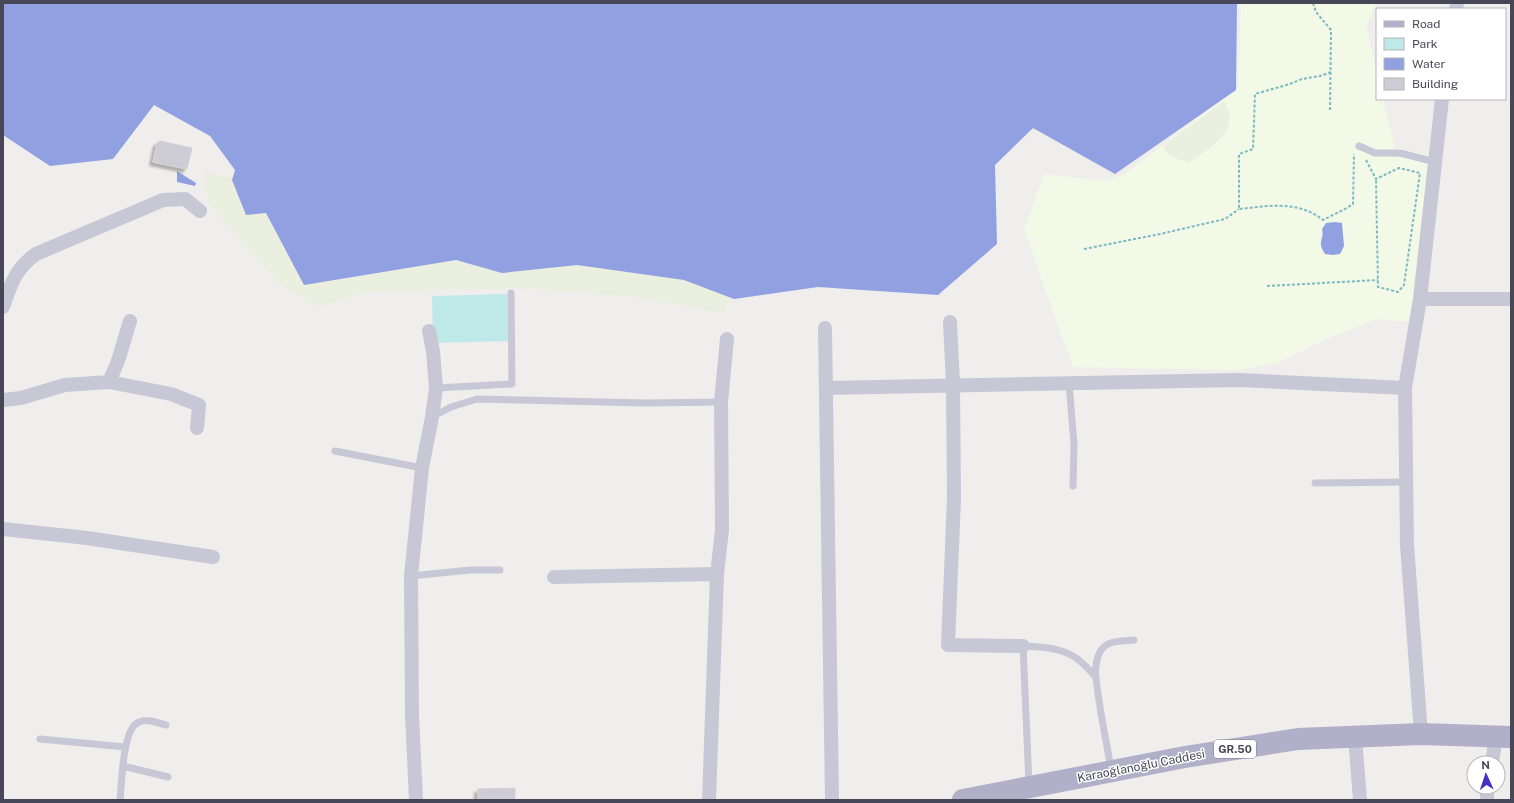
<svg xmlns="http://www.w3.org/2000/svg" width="1514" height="803" font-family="'Public Sans',sans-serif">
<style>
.commercial{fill:#f3f9e7}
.green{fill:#bfe8e8}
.sand{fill:#eaefdf}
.water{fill:#91a0e0}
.building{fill:#ceccd4;stroke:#d3d1d7;filter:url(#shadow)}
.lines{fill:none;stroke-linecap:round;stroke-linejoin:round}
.path{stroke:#7cbac2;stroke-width:2;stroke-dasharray:3 2;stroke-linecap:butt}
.lane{stroke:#c8c7d5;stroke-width:7}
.street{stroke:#c8c7d5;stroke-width:14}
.primary{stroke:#b2afc8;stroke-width:22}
.labels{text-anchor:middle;stroke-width:3;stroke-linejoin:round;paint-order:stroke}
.shield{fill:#fff;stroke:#7f7e89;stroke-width:1}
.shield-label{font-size:11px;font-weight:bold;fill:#484757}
.street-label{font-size:12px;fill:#484757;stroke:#fff}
</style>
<defs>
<filter id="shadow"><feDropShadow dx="-3.5" dy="3.5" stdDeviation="1" flood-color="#0004"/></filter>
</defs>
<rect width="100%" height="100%" fill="#efeeed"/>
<path class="commercial" d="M1241,3H1377L1366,26L1377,73V99H1383L1395,148L1430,156L1412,322L1376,319L1322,341L1277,363L1239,370L1073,367L1024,230L1044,174L1103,181L1125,174L1238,88Z"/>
<path class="green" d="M507,294L508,341L433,343L432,296Z"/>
<path class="sand" d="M1224,101C1243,130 1209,149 1188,163L1168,155L1163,146Z
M205,171L235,179L268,208L456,256L599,262L684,273L731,294L724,313L628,296L515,288L366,292L317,307L278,283L208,203Z"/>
<path class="water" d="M3,3H1237L1236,90L1115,174L1033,128L995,165L997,244L938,295L818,287L734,299L684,280L577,265L502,273L456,260L304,285L266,213L246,215L232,180L235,170L210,136L154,105L113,159L50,166L3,135Z
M177,171L196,183L195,186L177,182Z
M1335,222L1342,223L1344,246L1340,254L1333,255L1325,254C1316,241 1325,239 1322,229L1326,223Z"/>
<path class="building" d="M160,141L192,148L187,169L153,162L157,143Z
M515,788V800H478V789Z"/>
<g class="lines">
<path class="path" d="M1313,3L1316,12L1331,30L1330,112
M1331,72L1320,76L1302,79L1290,84L1255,94L1253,149L1239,154V209C1268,206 1298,200 1323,220L1345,209L1353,204L1354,154
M1366,160L1376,179L1399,168L1420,173L1404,285L1398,292L1378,287L1376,179
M1084,249L1160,234L1225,219L1239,209
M1267,286L1378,280"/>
<path class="lane" d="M1359,146L1375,153H1400L1435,162
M1069,382L1074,445L1073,486
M436,388L512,384L511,293
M432,417L451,407L477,399L646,403L721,402
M335,451L422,468
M1315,483L1405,482
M411,576L470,570H500
M40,739L125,747
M123,766L168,777
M1111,769C1106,740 1099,707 1096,678C1095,670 1096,656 1102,649C1109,640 1123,641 1134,640
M1029,784L1023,646C1039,647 1058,647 1073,656C1082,661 1089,670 1096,677
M120,800C122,784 122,728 139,722C148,718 157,723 166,725"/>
<path class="street" d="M1456,9L1457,3
M1420,299H1511
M3,307C11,284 15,269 36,254L163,200L185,199L200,211
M950,322L953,384L954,498L948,645L1023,646
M825,328L832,800
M109,382L118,361L130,321
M826,388L1239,380L1405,388
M3,400L21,398L65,385L109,382L171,394L199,405L197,428
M3,529L87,538L213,557
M554,577L717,574
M1421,734L1407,545L1405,388L1420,299L1442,99
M1355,736L1360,800
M1492,763L1496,736
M416,800L412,715L411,576L422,468L432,417L436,388L433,351L429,331
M709,800L717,574L722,530L721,402L727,339
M1487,800V787"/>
<path class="primary" d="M963,800L1185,757L1298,739L1421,734L1511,737"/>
</g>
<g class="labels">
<rect class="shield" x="1214" y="740" width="42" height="18" rx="3"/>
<g class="shield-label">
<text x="1235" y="753">GR.50</text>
</g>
<g class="street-label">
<text transform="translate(1141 766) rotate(-11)" y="4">Karaoğlanoğlu Caddesi</text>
</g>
</g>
<rect width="1514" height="803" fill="none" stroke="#484757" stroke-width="8"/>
<rect x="1376" y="8" width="130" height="92" fill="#ffffff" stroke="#b6b5bc"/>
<rect x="1384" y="21" width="20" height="6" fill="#b2afc8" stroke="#b6b5bc"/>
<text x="1412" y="28" font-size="12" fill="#484757">Road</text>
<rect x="1384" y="38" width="20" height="12" fill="#bfe8e8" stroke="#b6b5bc"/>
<text x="1412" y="48" font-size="12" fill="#484757">Park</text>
<rect x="1384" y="58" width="20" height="12" fill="#91a0e0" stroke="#b6b5bc"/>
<text x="1412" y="68" font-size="12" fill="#484757">Water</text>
<rect x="1384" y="78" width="20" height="12" fill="#ceccd4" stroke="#b6b5bc"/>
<text x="1412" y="88" font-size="12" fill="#484757">Building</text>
<g transform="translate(1486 775) rotate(357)"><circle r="19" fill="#ffffff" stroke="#b6b5bc"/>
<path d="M0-3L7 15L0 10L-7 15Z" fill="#472ec7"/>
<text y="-6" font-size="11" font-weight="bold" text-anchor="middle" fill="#484757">N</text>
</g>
</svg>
